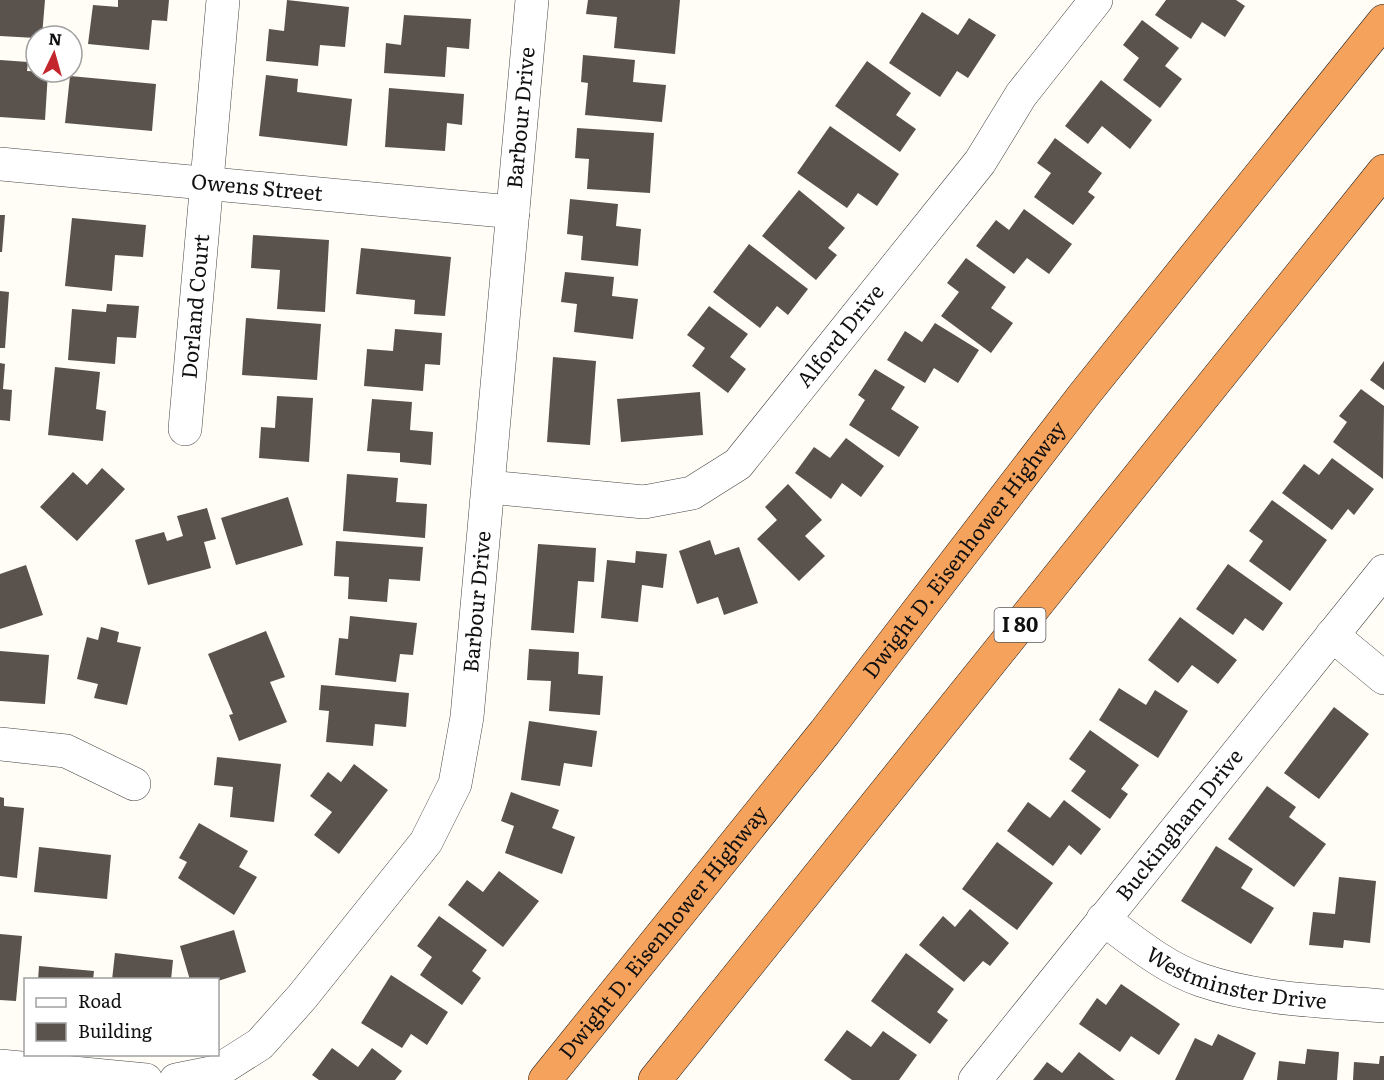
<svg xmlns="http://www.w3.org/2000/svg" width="1384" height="1080" font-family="Literata,serif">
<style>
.building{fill:#5a524d}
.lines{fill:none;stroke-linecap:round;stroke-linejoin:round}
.minor-casing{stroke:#444;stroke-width:34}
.highway-casing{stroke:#222;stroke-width:34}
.minor{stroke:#fff;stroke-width:33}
.highway{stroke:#f5a25d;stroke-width:33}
.labels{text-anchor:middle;stroke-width:6;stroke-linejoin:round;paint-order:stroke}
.shield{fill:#fff;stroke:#585858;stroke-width:1.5}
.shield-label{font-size:20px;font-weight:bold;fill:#111}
.street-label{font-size:21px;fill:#111;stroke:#fff}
</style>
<rect width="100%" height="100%" fill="#fffdf5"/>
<path class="building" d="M0,0H45L42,36H36V38L0,36Z
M118,0H169L167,21L152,20L149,50L88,44L93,5L118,7Z
M287,0L349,7L345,47L320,45L318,66L266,61L269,29L284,31Z
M588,0H680L675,54L614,48L617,17L586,14Z
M1166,0H1236L1245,6L1225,37L1202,22L1191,39L1155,15Z
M922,12L958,35L969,18L996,35L968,78L957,71L940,97L889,63Z
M404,15L471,19L469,49L447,47L445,77L384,73L386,43L401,45Z
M1142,20L1179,48L1165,66L1182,79L1160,108L1123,80L1139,58L1123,45Z
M583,55L635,60L633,82L666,85L662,122L585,115L588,83L581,82Z
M0,60L28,62L27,71L48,72L45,120L0,117Z
M867,61L911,93L896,115L916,129L900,152L835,106Z
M266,75L298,79L297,92L352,99L347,146L259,136Z
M70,76L156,84L152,131L65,123Z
M1101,80L1152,120L1130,149L1102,126L1088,144L1065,126Z
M389,88L464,94L462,125L447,123L445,151L385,147Z
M830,126L899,174L877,206L858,193L847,208L797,173Z
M577,128L654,133L650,193L587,189L589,159L575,158Z
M1055,138L1102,173L1088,192L1095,197L1073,225L1034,197L1051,173L1037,163Z
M799,190L845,228L828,248L837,255L816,280L762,236Z
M570,199L618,204L616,226L641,229L638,266L581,260L583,236L567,234Z
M1024,209L1072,244L1049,274L1027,258L1014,274L976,246L996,220L1009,230Z
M0,215H5L2,252H0Z
M72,218L146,225L143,257L115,255L112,291L65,286Z
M253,235L329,240L325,312L277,309L280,270L251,268Z
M749,244L808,289L788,315L777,306L760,328L713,292Z
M361,248L451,257L445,316L414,314L415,300L356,294Z
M966,258L1006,287L991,308L1013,323L991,353L941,316L959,292L947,283Z
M565,272L614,277L612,296L638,299L633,339L574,332L577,304L561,302Z
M0,291L9,292L5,348H0Z
M107,304L139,306L136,338L117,337L115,364L68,360L72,309L106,312Z
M709,306L748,334L730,357L746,369L728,393L692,366L705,348L687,335Z
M246,318L321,324L317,380L242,375Z
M935,323L979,350L958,383L934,368L925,383L887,360L905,331L922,342Z
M395,329L442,333L440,365L425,364L423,391L364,386L367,349L393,351Z
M553,357L596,361L590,445L547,442Z
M1384,361V390L1370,380Z
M0,363L5,364L3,389L12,390L10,421L0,420Z
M55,367L100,372L96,409L106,411L103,441L48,435Z
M875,369L905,387L891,409L919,427L899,457L849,425L865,400L858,395Z
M1361,389L1384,406L1383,479L1333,442L1347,422L1339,416Z
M700,392L703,435L621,442L617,399Z
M277,396L313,398L309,462L259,458L261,427L275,428Z
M372,399L412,402L410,430L433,432L431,465L400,462V453L367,451Z
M846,438L884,466L861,497L842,483L831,499L795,473L814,447L830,458Z
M1332,458L1374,489L1354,515L1348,509L1332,530L1282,493L1304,464L1319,475Z
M102,468L125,489L77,541L40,507L73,472L87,485Z
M347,474L398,478L396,502L427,504L425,538L343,531Z
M788,484L822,520L805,536L825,556L799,581L757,539L777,520L765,507Z
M288,497L303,545L236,565L221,518Z
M1272,500L1327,540L1290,591L1249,561L1263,541L1249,531Z
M207,508L216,539L204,542L211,568L148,585L135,540L164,532L167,541L183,536L177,516Z
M710,540L715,555L739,547L758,603L724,615L718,597L697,604L679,551Z
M336,541L423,547L420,581L389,579L387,602L348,599L349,577L334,576Z
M538,544L596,548L594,582L578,581L574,633L531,630Z
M636,551L667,554L663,588L642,585L638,622L601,618L607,560L635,563Z
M1228,564L1283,603L1263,631L1245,618L1233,635L1196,609Z
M26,565L43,615L0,629V574Z
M350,616L417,623L413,655L400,654L396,682L335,675L339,638L348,639Z
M1180,617L1237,660L1218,684L1192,665L1178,683L1148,660Z
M101,627L119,632L117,642L141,647L127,705L94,698L98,684L77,679L87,637L98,640Z
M266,631L285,677L270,682L287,722L239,741L229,715L233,714L208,654Z
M529,649L579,652L578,674L603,676L600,715L549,711L551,681L527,680Z
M0,651L49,655L45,704L0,701Z
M321,685L409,693L406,727L375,724L373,746L326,742L329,711L319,710Z
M1119,688L1146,705L1155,690L1188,711L1158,758L1099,720Z
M1334,707L1369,734L1319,799L1284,773Z
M529,721L597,731L592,767L564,763L560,786L521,780Z
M1090,730L1139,765L1121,789L1128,794L1110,819L1071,791L1086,771L1069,759Z
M217,757L281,764L274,822L230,817L233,787L214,785Z
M354,764L388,790L339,854L314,835L332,812L310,796L328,772L341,782Z
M1267,786L1296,807L1289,817L1326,844L1294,887L1228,839Z
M511,792L559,810L552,828L575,837L562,874L505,853L514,826L501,821Z
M0,797L4,798V806L24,808L17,878L0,876Z
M1064,800L1101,829L1081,855L1069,845L1053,866L1007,831L1028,802L1050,818Z
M199,823L248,851L239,867L257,877L234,915L178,878L187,862L179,858Z
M997,842L1053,883L1017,930L962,889Z
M1216,846L1253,869L1241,888L1274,908L1251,944L1181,901Z
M39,847L111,855L107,899L34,892Z
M499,871L539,901L503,947L448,905L467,880L483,892Z
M1339,877L1376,881L1370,943L1344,940L1343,948L1309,945L1313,912L1335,914Z
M970,909L1009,943L990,966L983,961L964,982L919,945L943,916L955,927Z
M439,916L487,950L472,971L481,978L462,1005L420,975L432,957L417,946Z
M234,930L246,972L218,981L190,980L180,946Z
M0,934L22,936L16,1001L0,1000Z
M115,953L173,960L171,980H112Z
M906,953L954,989L937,1012L948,1020L930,1044L871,1001Z
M39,966L94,971L93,980H38Z
M391,975L448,1012L427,1045L411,1034L402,1048L361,1023Z
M1121,984L1180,1024L1159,1055L1131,1036L1120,1052L1079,1024L1097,998L1106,1005Z
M847,1030L871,1047L883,1031L917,1055L899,1080H852L824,1060Z
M1218,1034L1256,1053L1243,1080H1175L1195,1038L1212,1046Z
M332,1048L358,1067L372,1048L402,1071L395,1080H319L312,1075Z
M1307,1049L1339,1052L1337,1080H1277L1279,1061L1305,1064Z
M1079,1052L1115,1080H1033L1047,1062L1062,1073Z
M1380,1056H1384V1080H1353L1354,1062L1379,1064Z"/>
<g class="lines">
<g class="minor-casing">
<g id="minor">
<path id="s1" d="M0,164L513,212"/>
<path id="s2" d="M185,429L223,0"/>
<path id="s3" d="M489,487L644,502L692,493L738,464L980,162L1021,95L1096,0"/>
<path d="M1332,635L1384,678"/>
<path d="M0,744L66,751L134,784"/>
<path id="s4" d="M1103,919C1133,941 1165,968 1201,980C1259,1000 1324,1001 1384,1006"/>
<path d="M0,1066L146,1080"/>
<path id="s5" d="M176,1080L216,1072L260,1044L302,997L426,842L455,784L467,717L532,0"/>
<path id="s6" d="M975,1080L1384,571"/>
</g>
</g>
<g class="highway-casing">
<g id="highway">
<path id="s7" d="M545,1080L825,732L1083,396L1384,21"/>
<path d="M655,1080L1384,171"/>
</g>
</g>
<use href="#minor" class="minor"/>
<use href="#highway" class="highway"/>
</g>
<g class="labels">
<rect class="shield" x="994.5" y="608" width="51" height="34" rx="4.5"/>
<g class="shield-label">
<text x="1020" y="632">I 80</text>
</g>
<g class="street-label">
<text dy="7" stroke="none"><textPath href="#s5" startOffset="1089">Barbour Drive</textPath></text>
<text dy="7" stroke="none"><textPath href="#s1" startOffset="258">Owens Street</textPath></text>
<text dy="7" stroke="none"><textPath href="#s2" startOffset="123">Dorland Court</textPath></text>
<text dy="7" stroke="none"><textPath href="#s3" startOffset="423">Alford Drive</textPath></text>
<text dy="7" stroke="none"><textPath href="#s7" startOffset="676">Dwight D. Eisenhower Highway</textPath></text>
<text dy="7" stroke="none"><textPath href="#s5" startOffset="603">Barbour Drive</textPath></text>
<text dy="7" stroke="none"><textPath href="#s6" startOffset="327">Buckingham Drive</textPath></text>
<text dy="7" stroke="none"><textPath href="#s7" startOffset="189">Dwight D. Eisenhower Highway</textPath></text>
<text dy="7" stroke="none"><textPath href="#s4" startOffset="150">Westminster Drive</textPath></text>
</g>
</g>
<rect x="24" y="978" width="195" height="78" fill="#ffffff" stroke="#a0a0a0" stroke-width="1.5"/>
<rect x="36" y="998" width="30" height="9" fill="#ffffff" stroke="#a0a0a0" stroke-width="1.5"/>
<text x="78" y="1008" font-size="18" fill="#111111">Road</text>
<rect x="36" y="1023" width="30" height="18" fill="#5a524d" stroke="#a0a0a0" stroke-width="1.5"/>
<text x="78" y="1038" font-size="18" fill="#111111">Building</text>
<g transform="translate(54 54) rotate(5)"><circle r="28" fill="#ffffff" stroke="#a0a0a0" stroke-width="1.5"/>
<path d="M0-4.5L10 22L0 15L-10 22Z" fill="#c4262e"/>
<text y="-9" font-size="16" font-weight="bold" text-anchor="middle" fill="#111111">N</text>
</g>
</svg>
